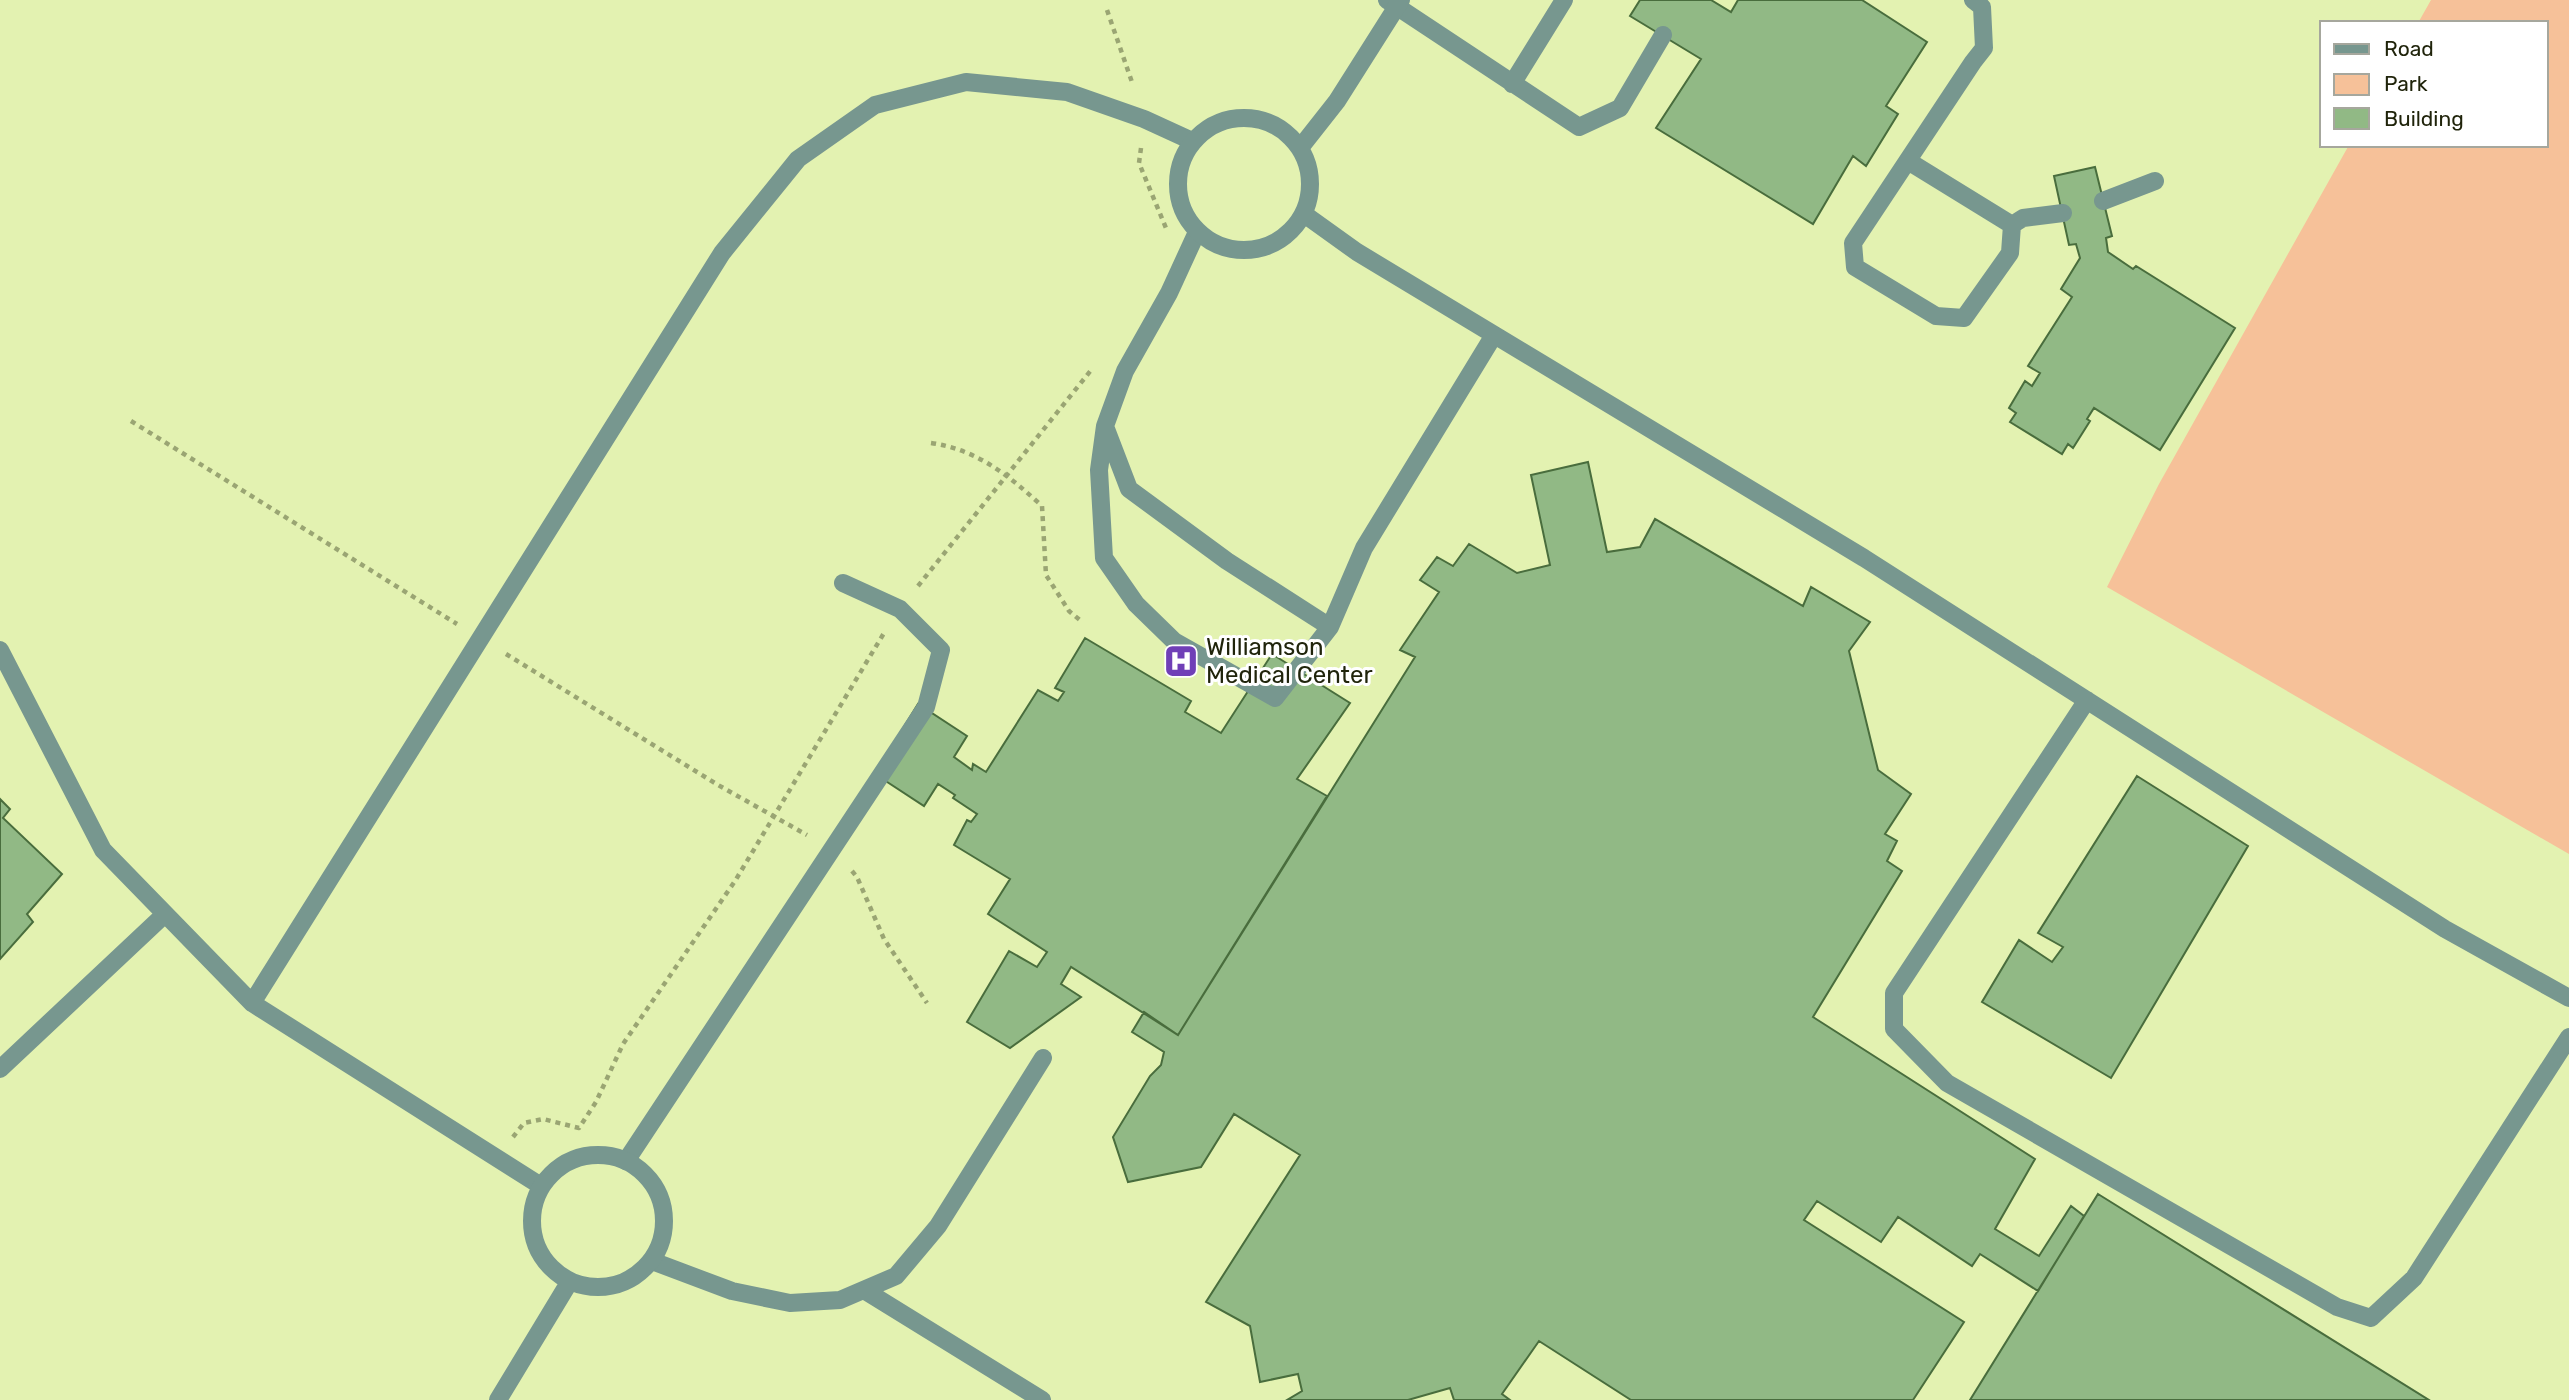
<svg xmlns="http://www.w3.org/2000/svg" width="2569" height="1400" font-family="Rubik,sans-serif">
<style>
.green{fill:#f6c199}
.building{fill:#91b985;stroke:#496d3d;stroke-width:2}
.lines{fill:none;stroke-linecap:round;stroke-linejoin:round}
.path{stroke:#9aa573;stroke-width:4.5;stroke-dasharray:5 5;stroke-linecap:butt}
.service{stroke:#77978f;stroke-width:18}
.minor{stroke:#77978f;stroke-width:18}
.labels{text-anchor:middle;stroke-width:6;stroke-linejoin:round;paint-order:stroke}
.poi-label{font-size:24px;fill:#20240b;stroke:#fff;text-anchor:start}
</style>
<rect width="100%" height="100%" fill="#e3f2b1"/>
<path class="green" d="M2431,0H2569V854L2107,587L2159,484L2349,145H2546V23H2418Z"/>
<path class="building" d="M1640,0H1711L1731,12L1738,0H1862L1927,42L1886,106L1898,114L1866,166L1853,156L1813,224L1656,128L1701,59L1630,16Z
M2095,167L2112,236L2106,238L2108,252L2133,269L2136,266L2235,328L2160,450L2094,408L2087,419L2090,421L2073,448L2068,444L2062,454L2010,422L2016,413L2009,408L2025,381L2032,386L2040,373L2028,366L2072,297L2061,289L2080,258L2076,244L2069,245L2054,176Z
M1588,462L1607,552L1640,547L1655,519L1803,606L1811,587L1870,622L1849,651L1878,770L1911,794L1885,834L1897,841L1887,861L1902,871L1813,1017L2035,1159L1995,1229L2039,1256L2071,1206L2084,1216L2038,1291L1980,1254L1972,1266L1898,1217L1881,1242L1817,1201L1804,1220L1964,1322L1913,1400H1631L1539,1341L1502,1394L1510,1400H1454L1450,1388L1408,1400H1287L1302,1391L1298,1374L1260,1382L1250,1326L1206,1302L1300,1155L1234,1114L1201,1167L1128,1182L1113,1137L1150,1076L1161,1065L1164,1052L1132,1032L1144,1012L1178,1035L1415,657L1400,650L1439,592L1420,580L1437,557L1453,566L1469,544L1517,573L1550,565L1531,475Z
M1085,638L1191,701L1185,712L1221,733L1272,654L1350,703L1297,779L1327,796L1178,1035L1071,967L1061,984L1081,997L1010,1048L967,1022L1009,951L1037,967L1047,952L988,914L1010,879L954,845L967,820L971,822L977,814L953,798L955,795L938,784L924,806L875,774L918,704L967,736L954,757L972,770L973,764L986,772L1038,690L1058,701L1064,692L1055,688Z
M2137,776L2248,846L2111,1078L1982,1002L2019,940L2052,962L2063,947L2038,933Z
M0,799L10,809L3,818L62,874L27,914L33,922L0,959Z
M2098,1194L2429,1400H1970Z"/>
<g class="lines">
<path class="path" d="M1107,10L1133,85
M1141,148L1139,163L1166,228
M131,421L457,624
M931,443C978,450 1008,475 1042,506L1046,575L1069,611L1081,621
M918,586L1092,369
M506,654L718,785L807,835
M852,871L857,877L884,939L927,1003
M513,1137L524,1123L543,1119L579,1128L596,1102L623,1044L735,881L884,633"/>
<path class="service" d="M1387,0L1579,127L1620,108L1663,35
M1512,84L1564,0
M1908,161L2012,225L2010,253L1964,318L1936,316L1855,267L1853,243L1973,62L1984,48L1982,7L1973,0
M2103,201L2155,181
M1304,214L1357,252L1864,558L2445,929L2569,998
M2012,225L2023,218L2063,213
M1197,232L1169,293L1125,371L1105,426L1099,470L1104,558L1136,604L1174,641L1275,698L1330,627L1364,548L1494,335
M1106,429L1129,489L1227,561L1330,627
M0,650L103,850L252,1003L541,1186
M2087,700L1894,993V1029L1947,1083L2337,1307L2371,1318L2414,1278L2569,1037
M252,1003L722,253L798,159L875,105L966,82L1067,92L1144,119L1192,141
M0,1069L165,914
M626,1161L926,707L941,650L900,609L843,583
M652,1261L732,1291L790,1303L840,1300L896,1276L938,1226L1043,1058
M864,1290L1042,1400"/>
<path class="minor" d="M1178 184a66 66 0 1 1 132 0a66 66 0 1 1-132 0Z
M1300,148L1337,101L1401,0
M532 1221a66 66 0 1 1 132 0a66 66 0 1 1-132 0Z
M498,1400L570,1281"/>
</g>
<defs>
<g id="hospital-square" transform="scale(1.75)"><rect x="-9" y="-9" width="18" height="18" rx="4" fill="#703fb7" stroke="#fff"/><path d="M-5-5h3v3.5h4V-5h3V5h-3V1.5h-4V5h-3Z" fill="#fff"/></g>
</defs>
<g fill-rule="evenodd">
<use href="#hospital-square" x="1181" y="661"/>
</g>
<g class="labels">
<g class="poi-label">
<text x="1206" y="655">Williamson<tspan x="1206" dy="28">Medical Center</tspan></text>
</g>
</g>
<rect x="2320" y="21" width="228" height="126" fill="#ffffff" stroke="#a6a79d" stroke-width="2"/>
<rect x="2334" y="44" width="35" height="10" fill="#77978f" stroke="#a6a79d" stroke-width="2"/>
<text x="2384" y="56" font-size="21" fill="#20240b">Road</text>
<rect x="2334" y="74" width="35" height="21" fill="#f6c199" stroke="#a6a79d" stroke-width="2"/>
<text x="2384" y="91" font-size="21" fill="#20240b">Park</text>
<rect x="2334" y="108" width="35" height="21" fill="#91b985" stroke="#a6a79d" stroke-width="2"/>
<text x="2384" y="126" font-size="21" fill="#20240b">Building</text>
</svg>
